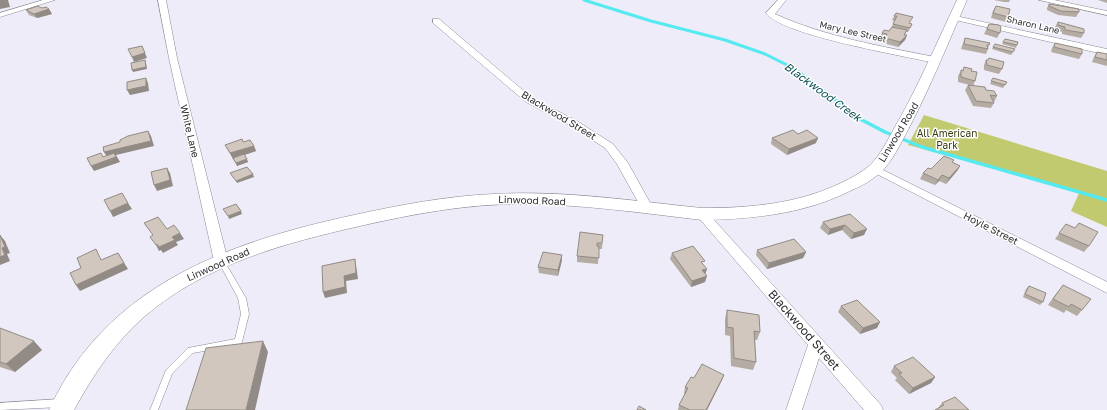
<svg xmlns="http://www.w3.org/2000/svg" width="1107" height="410" font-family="'Golos Text',sans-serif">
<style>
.green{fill:#c2ca6f}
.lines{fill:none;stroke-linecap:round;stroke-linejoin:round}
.stream-far1{stroke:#55e9f0;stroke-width:3}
.stream{stroke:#55e9f0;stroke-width:3.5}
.service-casing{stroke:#898993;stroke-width:1}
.minor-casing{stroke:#898993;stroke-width:1}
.secondary-casing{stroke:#898993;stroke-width:1}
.service{fill:#fff;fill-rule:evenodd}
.minor{fill:#fff;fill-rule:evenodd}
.secondary{fill:#fff;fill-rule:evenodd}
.wall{fill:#b4aba3}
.shaded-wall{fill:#928b85}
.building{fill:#d1c7be;stroke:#928b85}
.labels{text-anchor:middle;stroke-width:3;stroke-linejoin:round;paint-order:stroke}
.far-street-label{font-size:9px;fill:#2d2d31;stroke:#fff}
.street-label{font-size:10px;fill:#2d2d31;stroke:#fff}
.park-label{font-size:10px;fill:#393d13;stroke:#fff}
.water-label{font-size:11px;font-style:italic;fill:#094c50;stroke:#fff}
.near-street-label{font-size:12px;fill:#2d2d31;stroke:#fff}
</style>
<rect width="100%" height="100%" fill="#edecf8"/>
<path class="green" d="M924,115L1107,171V227L1071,211L1080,191L908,145Z"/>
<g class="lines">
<path class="stream-far1" d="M584,0L651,21L725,40L765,54L795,69L838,102"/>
<path class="stream" d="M837,101L862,120L885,132L922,147L1107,200"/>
<g class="service-casing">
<path id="service" d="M219,259H223L246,298L249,314L242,342L241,344L238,345L193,353L172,374L158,410H150L166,370L188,348L235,339L241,314L238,298L218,261Z
M60,399L63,400L64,403L63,406L60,407L0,410V403Z"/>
</g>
<g class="minor-casing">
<path id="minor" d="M43,0H55L0,17V13Z
M158,0H166L177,58L228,261L226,264L221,266L216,264L214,261L169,58Z
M778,0H786L775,14C826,37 880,46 935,57L939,60L935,63C905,56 780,35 766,13Z
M1039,0H1054L1107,11V15Z
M951,15L1107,49V55L951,19Z
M433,19H439L532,98L577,121L613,144L628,163L653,208L651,211H643L617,164L605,148L569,125L526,102L433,23Z
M875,166L1107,282V293L871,171L869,169Z
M702,210L706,211L881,405L883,410H864L819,358L802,410H786L808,345L698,217L696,214L698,211Z"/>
</g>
<g class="secondary-casing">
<path id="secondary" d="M957,0H967C948,43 930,88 908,130C900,144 893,161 880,173C872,180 862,186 852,190C805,214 754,219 702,220C642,213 581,204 520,204C466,204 413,214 360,226C285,243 206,264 145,316C115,342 93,375 74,410H49C106,285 229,242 354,215C400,205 447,196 494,194C564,190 633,201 702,208C750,208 797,204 841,183C851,178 861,173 869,166C881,155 888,139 896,125C919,85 937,42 957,0Z"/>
</g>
<use href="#service" class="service"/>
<use href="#minor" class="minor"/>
<use href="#secondary" class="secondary"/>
</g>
<path class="wall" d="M994,0H1010L1009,2H1004Z
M1098,0H1107V3Z
M1049,4L1079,12L1076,17L1058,15L1047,10V8Z
M996,6L1008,17L1006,22L991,18L993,11Z
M42,8L49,9L52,14L37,18L29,15L26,10Z
M896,13L910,24H912L908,32H906L905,35H907L905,40L898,47L883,43L885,39L880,38L882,33L889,31L891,29L894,21L892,20Z
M1058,22L1084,33L1081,38L1062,34V32L1055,30V27Z
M989,24L1000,33L997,38L984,34Z
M965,38L989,45L988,48V49L986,54L961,49L963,43Z
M1005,39L1018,42L1016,48L1002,44Z
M1055,43L1082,54L1079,59L1051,52L1052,48Z
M993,47L1015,49L1011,55L992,49Z
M1097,52L1107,54V66L1092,62L1094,57Z
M989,58L1002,69L999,74L984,70V65L986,60H988Z
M964,67L971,71L975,81L973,86L986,90L997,96L994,102L993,101L994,103L991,108L973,106L965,90L968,85H970L958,82V76L961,70L962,71Z
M993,78L1007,82L1003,88L990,84Z
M798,134L816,143L787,155L771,144L772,138Z
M243,142L254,146L256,151L244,155L248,162L237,166L225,145Z
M953,163L960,166L957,171L946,184L939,181L935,185L920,179L923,173L931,169Z
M850,214L864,235L851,239L842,230L828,235L820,228L823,222Z
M1079,223L1089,246L1084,252L1055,239L1066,224L1075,228Z
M603,235L602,249H599L598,264L577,262V256Z
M757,250L806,252L803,258L767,269L756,255Z
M672,253L704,265L705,274V282L691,287L670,259Z
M562,260L558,276L539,273L538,267Z
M1029,286L1043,302L1040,305L1023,297L1026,289Z
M1058,291L1082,310L1077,316L1066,310L1064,313L1048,305Z
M841,306L877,328L860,334L838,312Z
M727,310L760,332L757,340H755L756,362L753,370L731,366L730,336L725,335V319Z
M0,328L42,350L15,372L0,367Z
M894,366L935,377L931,383L909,394L895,380L897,378L891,372Z
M724,375L722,380L707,410H678L679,405L685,394L684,393L685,387Z
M942,403L969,410L938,408Z"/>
<path class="shaded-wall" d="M0,0H8L10,7L0,9Z
M49,9L52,14L37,18L34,14Z
M907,35L905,40L898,47L900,42Z
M142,46L147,58L134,62L132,57Z
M145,60L146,63L147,69L133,72L132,70Z
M146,78L148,83L149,91L130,95L127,90Z
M148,131L151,136L154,146L116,155L120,162L94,171L91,166L105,161L107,157L104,152Z
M818,138L816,143L787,155L789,149Z
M254,146L256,151L233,159L230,153Z
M247,159L248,162L237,166L236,163Z
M960,166L957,171L946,184L949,178Z
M167,168L170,173L173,186L157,191L154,185Z
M253,174L254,177L237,183L236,181Z
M942,175L939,181L935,185L938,180Z
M128,203L132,209L113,217L110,211Z
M241,211L242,214L229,219L228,216Z
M845,225L842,230L828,235L830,229Z
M867,229L864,235L851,239L854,233Z
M180,233L184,239L176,242L178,245L163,253L159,247L172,237Z
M0,235L5,241L10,253L7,254L10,261L0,265V257L2,248Z
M157,244L161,250L159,251L156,245Z
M806,252L803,258L767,269L769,263Z
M118,253L128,269L80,291L76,285Z
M562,255V260L558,276V270Z
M355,259L356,265L358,279L346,281L347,293L325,298L323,292L344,276Z
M707,269L705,275L702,270Z
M707,276L705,282L691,287L692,281Z
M880,322L877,328L860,334L863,328Z
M34,341L42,350L15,372L6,364Z
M263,341L268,352L255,410H246Z
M724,375L722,380L707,410H706Z
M935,377L931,383L909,394L913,388Z"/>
<path class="building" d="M1049,4L1079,9V12L1061,11L1049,6Z
M38,6L42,8L46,7L49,9L34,14L26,10Z
M996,6L1010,9L1008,17L993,13Z
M896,13L913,17L909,23L912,24L910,28L893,24L897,16H894Z
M1058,22L1084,29V33L1065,30V27L1058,25Z
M989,24L999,25L1001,27L1000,33L987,29Z
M892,27L907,30L904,35H907L900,42L885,38L887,34L882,33L884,30L889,31Z
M965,38L990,43L989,45H987L988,49L964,44Z
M1005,39L1018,42L1017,45L1003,42Z
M1055,43L1082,49V54L1054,47Z
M995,44L1015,49L1013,52L993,47Z
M142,46L145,53L132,57L128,49Z
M1097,52L1107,54V60L1095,57Z
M989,58L1004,62L1002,69L987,65L986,60H988Z
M145,60L146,67L132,70L131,63Z
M964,67L972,69L971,71L977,72L975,81L961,77V70L963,71Z
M146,78V86L127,90V82Z
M993,78L1007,82L1005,85L991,81Z
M968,85L985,87L986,90L994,91L997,96L990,95L994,103L976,101Z
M793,130L798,134L807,130L818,138L789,149L772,138Z
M148,131L151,141L104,152L103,147L120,142V140L128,136Z
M242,139L243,142L250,140L254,146L230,153L225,145Z
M101,153L103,157L114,153L116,157L91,166L87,158Z
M244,154L247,159L236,163L233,158Z
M944,156L954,160L952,162L960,166L949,178L942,175L938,180L923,173L928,168L931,169Z
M247,167L253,174L236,181L230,173Z
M167,168L170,180L154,185L151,172Z
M122,193L128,203L110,211L104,200Z
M236,204L241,211L228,216L223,209Z
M850,214L867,229L854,233L845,225L830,229L823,222Z
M158,217L167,229L174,225L180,233L172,237L175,240L159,247L157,244L156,245L150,237L153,235L144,223Z
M1079,223L1098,232L1089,246L1059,233L1066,224L1075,228Z
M580,232L603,235L602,243H597V246L599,247V258L577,256Z
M0,235L5,247L2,248L5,255L0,257Z
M794,239L806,252L769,263L757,250Z
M693,246L705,261L701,262L707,269L702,270L707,276L692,281L672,253Z
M96,249L101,260L118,253L124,263L76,285L70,273L81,268L77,258Z
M543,252L562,255L558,270L538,267Z
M355,259L356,273L344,276L345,287L323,292L322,266Z
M1063,285L1091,299L1082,310L1071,304L1069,307L1053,299Z
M1029,286L1046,293L1043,302L1025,294Z
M857,300L880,322L863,328L841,306Z
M727,310L759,315L760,332L754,331L756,362L734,358L733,328L727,327Z
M0,328L34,341L6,364L0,362Z
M263,341L246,410H186L206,348Z
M913,357L935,377L913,388L899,374L902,373L894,366Z
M702,364L724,375L706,410H690L679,405L688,388L685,387L691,377L694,378Z
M955,397L969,410H935L944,405L942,403Z
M639,406L646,410H637Z"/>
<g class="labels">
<g class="far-street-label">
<text transform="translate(1033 25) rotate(13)" y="3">Sharon Lane</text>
<text transform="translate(853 32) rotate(13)" y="3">Mary Lee Street</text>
</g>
<g class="street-label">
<text transform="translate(559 115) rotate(31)" y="4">Blackwood Street</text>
<text transform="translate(190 131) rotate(77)" y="4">White Lane</text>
<text transform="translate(898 132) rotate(-59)" y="4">Linwood Road</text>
<text transform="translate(532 200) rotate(2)" y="4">Linwood Road</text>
<text transform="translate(991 228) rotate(27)" y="4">Hoyle Street</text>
<text transform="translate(218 264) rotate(-24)" y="4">Linwood Road</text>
</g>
<g class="park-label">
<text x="947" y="137">All American<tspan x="947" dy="12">Park</tspan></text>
</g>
<g class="water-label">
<text transform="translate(823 92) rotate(36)" y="4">Blackwood Creek</text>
</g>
<g class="near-street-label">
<text transform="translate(804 330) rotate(49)" y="4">Blackwood Street</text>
</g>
</g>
</svg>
